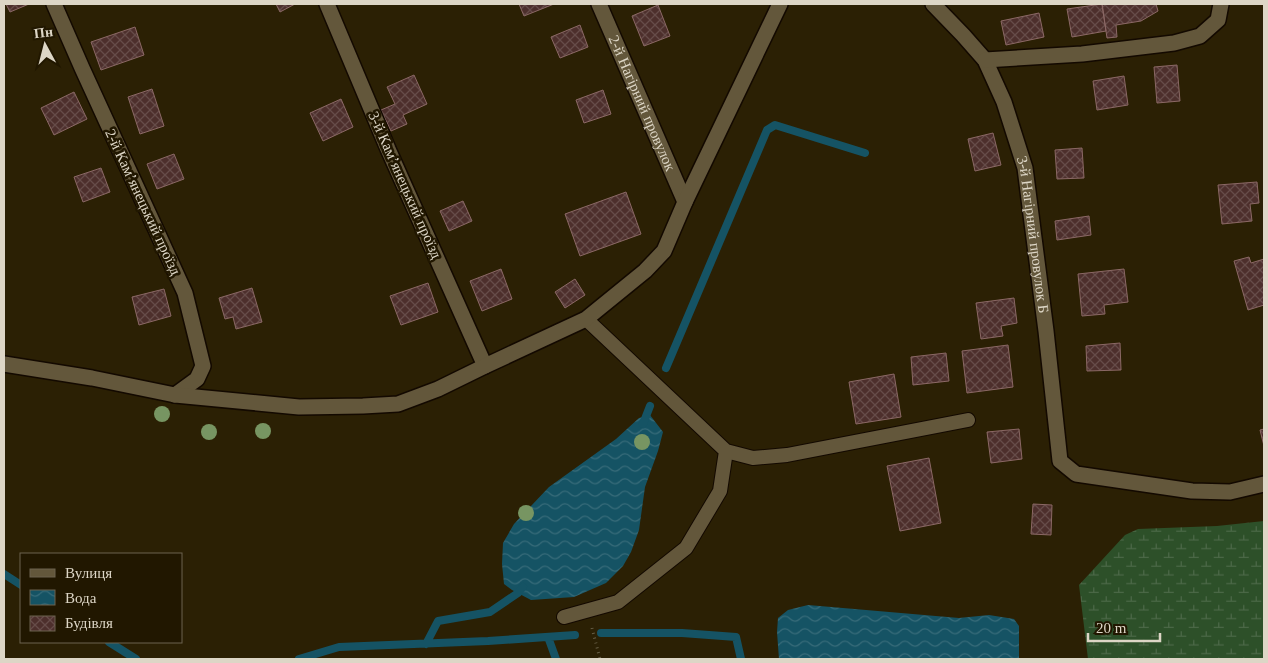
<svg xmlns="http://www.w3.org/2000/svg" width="1268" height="663" font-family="Georgia,serif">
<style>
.wetland{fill:url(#wetland-marsh)}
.water{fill:url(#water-waves)}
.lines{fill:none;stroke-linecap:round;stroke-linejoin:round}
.stream{stroke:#155364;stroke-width:8}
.building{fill:url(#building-cross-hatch);stroke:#8b6865}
.service-casing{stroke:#130900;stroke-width:16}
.minor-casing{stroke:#130900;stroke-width:18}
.path{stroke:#675e46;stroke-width:3;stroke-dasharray:1 4;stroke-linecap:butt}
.service{stroke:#63573b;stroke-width:14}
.minor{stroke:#63573b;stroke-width:15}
.tree{fill:#779562}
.labels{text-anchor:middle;stroke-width:5;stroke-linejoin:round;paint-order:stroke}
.street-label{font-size:15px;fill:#ddd6c6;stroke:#211700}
</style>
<defs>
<pattern id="wetland-marsh" width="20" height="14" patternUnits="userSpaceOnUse" patternTransform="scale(1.25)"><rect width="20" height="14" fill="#2d5029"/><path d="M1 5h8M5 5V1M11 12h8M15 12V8" fill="none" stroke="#4b6847"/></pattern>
<pattern id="water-waves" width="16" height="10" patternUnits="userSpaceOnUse" patternTransform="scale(1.25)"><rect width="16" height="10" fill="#155364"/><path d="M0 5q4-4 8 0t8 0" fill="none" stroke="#376b79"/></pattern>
<pattern id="building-cross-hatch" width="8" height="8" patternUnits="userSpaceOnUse" patternTransform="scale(1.25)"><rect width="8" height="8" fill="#4d2f2c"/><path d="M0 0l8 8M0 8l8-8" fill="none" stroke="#664c49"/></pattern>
</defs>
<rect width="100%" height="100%" fill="#2b2004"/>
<path class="wetland" d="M1264,521V659H1088L1079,585L1125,535L1138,529L1217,526Z"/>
<path class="water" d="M650,415L663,432L658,451L645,487L639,530L631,552L623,566L606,583L574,597L531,600L512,590L504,584L502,564L503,543L514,524L549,487L616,439L639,418Z
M808,605L959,618L989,615L1014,619L1019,626V659H779L777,632L778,618L788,610Z"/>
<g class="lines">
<path class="stream" d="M666,368L767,130L775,125L865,153
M643,424L650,406
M4,574L21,585
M601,633H682L736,637L741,659
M548,637L556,659
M109,642L136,659
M426,644L438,621L490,612L518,593L523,587
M299,659L339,647L488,641L575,635"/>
</g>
<path class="building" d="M6,4H29L10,12Z
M276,4H295L280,12Z
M519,4H554L524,16Z
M1102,4H1156L1158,11L1141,21L1116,25L1117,37L1107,38Z
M1102,4L1106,31L1072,37L1067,9Z
M658,5L670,36L644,46L632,16Z
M1039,13L1044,37L1006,45L1001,21Z
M580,25L588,47L560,58L551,37Z
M135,27L144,55L101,70L91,42Z
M1177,65L1180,101L1157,103L1154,67Z
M414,75L427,104L403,115L407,124L391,131L381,110L395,104L387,87Z
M1124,76L1128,105L1097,110L1093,81Z
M152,89L164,126L140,134L128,97Z
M603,90L611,114L584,123L576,100Z
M74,92L87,119L54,135L41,108Z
M341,99L353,127L323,141L310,113Z
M993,133L1001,165L975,171L968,139Z
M1082,148L1084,178L1057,179L1055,150Z
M174,154L184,179L157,189L147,164Z
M101,168L110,192L83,202L74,177Z
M1257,182L1259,203L1250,204L1252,221L1222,224L1218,185Z
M626,192L641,234L580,256L565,214Z
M463,201L472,221L449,231L440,211Z
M1089,216L1091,235L1057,240L1055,221Z
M1249,257L1251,263L1264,259V305L1248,310L1234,261Z
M501,269L512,299L482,311L470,281Z
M1124,269L1128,302L1104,305L1105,314L1082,316L1078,274Z
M575,279L585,295L565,308L555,292Z
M428,283L438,312L401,325L390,296Z
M252,288L262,322L236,329L233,317L225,319L219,298Z
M164,289L171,316L139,325L132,297Z
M1014,298L1017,323L1001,326L1003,336L981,339L976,303Z
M1120,343L1121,370L1087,371L1086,346Z
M1008,345L1013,387L967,393L962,351Z
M946,353L949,381L913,385L911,357Z
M894,374L901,417L856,424L849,382Z
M1019,429L1022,459L991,463L987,432Z
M1264,429V446L1260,430Z
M929,458L941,523L900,531L887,466Z
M1033,504L1052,505L1051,535L1031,534Z"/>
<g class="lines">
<g class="service-casing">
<path id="service" d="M586,319L726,451L753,458L787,455L968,420
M564,617L618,602L686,548L720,491L726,451"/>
</g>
<g class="minor-casing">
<g id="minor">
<path d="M54,4L82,68L185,293L203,366L197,379L175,395"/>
<path d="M327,4L388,149L485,366"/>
<path id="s1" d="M599,4L685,202"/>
<path id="s2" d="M933,4L963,35L985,60L1004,102L1025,168L1046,331L1060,461L1076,474L1192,491L1230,492L1264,484"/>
<path d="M985,60L1082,54L1174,43L1200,36L1218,20L1221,4"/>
<path d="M4,364L92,378L175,395L299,407L363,406L398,404L438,389L485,366L586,319L645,271L664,251L685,202L780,4"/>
</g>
</g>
<path class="path" d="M592,628L600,659"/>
<use href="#service" class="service"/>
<use href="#minor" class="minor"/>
</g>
<g class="tree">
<circle cx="162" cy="414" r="8"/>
<circle cx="263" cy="431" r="8"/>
<circle cx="209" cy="432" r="8"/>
<circle cx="642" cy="442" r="8"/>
<circle cx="526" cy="513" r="8"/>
</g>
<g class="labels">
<g class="street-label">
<text dy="5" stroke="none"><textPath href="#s1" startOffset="108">2-й Нагірний провулок</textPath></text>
<text transform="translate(405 185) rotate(66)" y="5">3-й Камʼянецький проїзд</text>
<text transform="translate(143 202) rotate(65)" y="5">2-й Камʼянецький проїзд</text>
<text dy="5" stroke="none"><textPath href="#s2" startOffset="259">3-й Нагірний провулок Б</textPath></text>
</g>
</g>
<rect width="1268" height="663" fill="none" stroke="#ddd6c6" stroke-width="10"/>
<rect x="20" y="553" width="162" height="90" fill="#211700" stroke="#6c634f"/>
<rect x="30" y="569" width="25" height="8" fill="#63573b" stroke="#6c634f"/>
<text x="65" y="578" font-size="15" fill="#ddd6c6">Вулиця</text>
<rect x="30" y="590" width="25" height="15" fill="url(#water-waves)" stroke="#6c634f"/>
<text x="65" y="603" font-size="15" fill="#ddd6c6">Вода</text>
<rect x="30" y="616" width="25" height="15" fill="url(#building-cross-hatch)" stroke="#6c634f"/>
<text x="65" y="628" font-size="15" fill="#ddd6c6">Будівля</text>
<g transform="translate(45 45) rotate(353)" stroke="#211700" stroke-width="4" paint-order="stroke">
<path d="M0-4L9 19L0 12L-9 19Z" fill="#ddd6c6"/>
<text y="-8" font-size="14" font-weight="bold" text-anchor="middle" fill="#ddd6c6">Пн</text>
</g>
<path d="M1088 633v8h72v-8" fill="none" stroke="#ddd6c6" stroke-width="2.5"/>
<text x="1096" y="633" font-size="15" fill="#ddd6c6" stroke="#211700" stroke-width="4" paint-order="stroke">20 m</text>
</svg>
